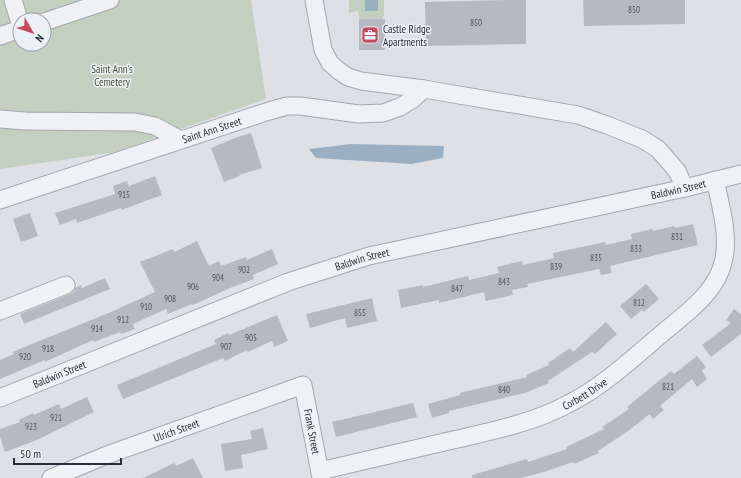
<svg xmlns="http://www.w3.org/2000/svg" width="741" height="478" font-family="'PT Sans Narrow',sans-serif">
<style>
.green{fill:#c3cfbf;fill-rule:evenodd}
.water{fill:#9bafc3}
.building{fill:#b5bac2}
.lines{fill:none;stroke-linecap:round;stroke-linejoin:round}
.minor-casing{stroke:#a3a8af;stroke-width:19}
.minor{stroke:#eff1f4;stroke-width:17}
.labels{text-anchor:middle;stroke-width:3;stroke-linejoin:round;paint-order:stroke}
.number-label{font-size:9px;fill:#4b525d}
.poi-label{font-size:11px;fill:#282f3b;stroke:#eceff4;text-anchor:start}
.park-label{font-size:11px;fill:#3d5536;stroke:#eceff4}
.street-label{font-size:11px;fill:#282f3b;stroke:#eceff4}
</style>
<rect width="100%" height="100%" fill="#dde1e6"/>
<path class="green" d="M0,0H251L266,99L115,152L0,169ZM20,20H44V44H20Z
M349,0H384V16H383V19H359L358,11L349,13Z"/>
<path class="water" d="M365,0H378V11H365Z
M351,144L444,146L443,158L411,164L316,158L309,149Z"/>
<path class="building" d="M506,0H526V44L426,46L425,2Z
M583,0H685V24L584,26Z
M359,19H385V50H359Z
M251,133L262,168L239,175L240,176L224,182L211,148L235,138Z
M155,176L162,195L121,210V208L77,223L76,219L60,225L55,213L115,194L113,186L127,181L129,186Z
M30,213L38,236L21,242L13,219Z
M693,224L698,245L610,266L612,273L601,275L599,269L527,284L528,287L512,290L513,295L486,301L484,292L439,303V300L401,308L398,290L423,285V287L468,276L469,280L499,273L497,267L522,261L523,265L554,258L553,253L605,242L606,245L632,239L631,234L652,229L653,231L674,226L675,228Z
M197,241L209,266L219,261L221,266L246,257L247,260L272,249L278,264L253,275L254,279L230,288L193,305L192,304L168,314L166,309L133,324L135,329L121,334L120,332L94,342L93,340L45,362V360L0,379V360L14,354L12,352L111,312L155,292L140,262L173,249L174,252Z
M105,278L110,289L24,324L20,314L70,294L74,292L75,288L81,285L82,288Z
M646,284L659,299L644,312L642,310L631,319L620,306Z
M372,298L377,321L347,328L345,318L310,328L306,314Z
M734,309L741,314V334L711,357L702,345L731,323L726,320Z
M277,315L288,341L274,347L272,341L248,352L247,350L225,361L223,358L123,399L117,385L216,344L214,340L228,333L229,335Z
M606,322L617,334L595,354L592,352L548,381L549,383L525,393L449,411V413L432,418L428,404L460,395V393L527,377L526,375L549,365L548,363L570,348L573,352Z
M697,356L706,367L702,371L707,379L697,387L692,379L660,406L664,410L653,419L650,414L628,431L598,451L599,453L574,464L573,462L544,472L521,478H472V475L527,459L528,462L567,449L566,447L604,429L602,427L629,409L627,407L671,371L674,374Z
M87,397L94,412L37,440L5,452L0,437V429L20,422L19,420L33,413L34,415L59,404L61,409Z
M413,403L417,417L336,437L332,422Z
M263,428L268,449L241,455L243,468L225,471L221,444L252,439L250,431Z
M193,458L203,478H143L174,463L176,466Z"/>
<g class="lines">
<g class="minor-casing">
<g id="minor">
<path d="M13,0L20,23"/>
<path d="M314,0L323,50L330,63L339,71L348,77L361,81L424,89L578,115L607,125L642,139L658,149L677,171L685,188"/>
<path d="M44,22L110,0"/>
<path d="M0,36L20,29"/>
<path d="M0,119L25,121L135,122L155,126L179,139"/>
<path id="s1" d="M0,200L269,111L287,106H300L359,114L383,113L400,107L413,99L424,89"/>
<path d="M0,311L66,285"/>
<path id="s2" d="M0,398L288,282L369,256L685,188L741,174"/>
<path id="s3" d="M320,471C364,461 409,450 453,440C492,431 533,423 568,404C604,386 634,357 665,331C688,312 719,290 724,258C729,234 720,203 715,180"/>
<path id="s4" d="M51,478L107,455L303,385L321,478"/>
</g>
</g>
<use href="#minor" class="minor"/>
</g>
<defs>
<g id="office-square" transform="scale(0.9)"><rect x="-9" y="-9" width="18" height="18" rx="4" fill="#c24b5e" stroke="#eceff4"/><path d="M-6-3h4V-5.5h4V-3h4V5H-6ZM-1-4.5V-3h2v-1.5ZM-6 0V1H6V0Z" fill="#fff"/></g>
</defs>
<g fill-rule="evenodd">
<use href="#office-square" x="370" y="35"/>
</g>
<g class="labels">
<g class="number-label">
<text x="634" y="13">850</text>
<text x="476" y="26">850</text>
<text x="124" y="198">915</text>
<text x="677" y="240">831</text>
<text x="636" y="252">833</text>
<text x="596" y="261">835</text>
<text x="556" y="270">839</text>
<text x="244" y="273">902</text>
<text x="218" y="281">904</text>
<text x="504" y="285">843</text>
<text x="193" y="290">906</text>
<text x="457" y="292">847</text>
<text x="170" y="302">908</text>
<text x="639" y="306">812</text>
<text x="146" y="310">910</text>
<text x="360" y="316">855</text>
<text x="123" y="323">912</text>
<text x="97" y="332">914</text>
<text x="251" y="341">905</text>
<text x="226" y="350">907</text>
<text x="48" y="352">918</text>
<text x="25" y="360">920</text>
<text x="668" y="390">821</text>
<text x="504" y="393">840</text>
<text x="56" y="421">921</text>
<text x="31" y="430">923</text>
</g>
<g class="poi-label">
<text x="383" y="33">Castle Ridge<tspan x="383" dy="13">Apartments</tspan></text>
</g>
<g class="park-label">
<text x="112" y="73">Saint Ann's<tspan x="112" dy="13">Cemetery</tspan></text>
</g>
<g class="street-label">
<text dy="4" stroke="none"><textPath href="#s1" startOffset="223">Saint Ann Street</textPath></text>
<text dy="4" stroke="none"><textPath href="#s2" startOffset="712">Baldwin Street</textPath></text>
<text dy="4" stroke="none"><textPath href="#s2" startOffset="388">Baldwin Street</textPath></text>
<text dy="4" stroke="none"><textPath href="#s2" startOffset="64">Baldwin Street</textPath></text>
<text dy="4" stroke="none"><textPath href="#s3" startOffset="277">Corbett Drive</textPath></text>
<text dy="4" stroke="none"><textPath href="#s4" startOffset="134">Ulrich Street</textPath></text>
<text dy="4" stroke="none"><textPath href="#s4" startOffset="316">Frank Street</textPath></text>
</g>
</g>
<g transform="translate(32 32) rotate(129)"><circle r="19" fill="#eceff4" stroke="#9ea2aa"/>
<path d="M0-3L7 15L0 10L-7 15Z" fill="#c24b5e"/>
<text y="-6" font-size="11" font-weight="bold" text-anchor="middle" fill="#282f3b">N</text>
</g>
<path d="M14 458v6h107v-6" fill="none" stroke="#282f3b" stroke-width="2"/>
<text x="20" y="458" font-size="12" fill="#282f3b" stroke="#eceff4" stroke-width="3" paint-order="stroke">50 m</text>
</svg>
